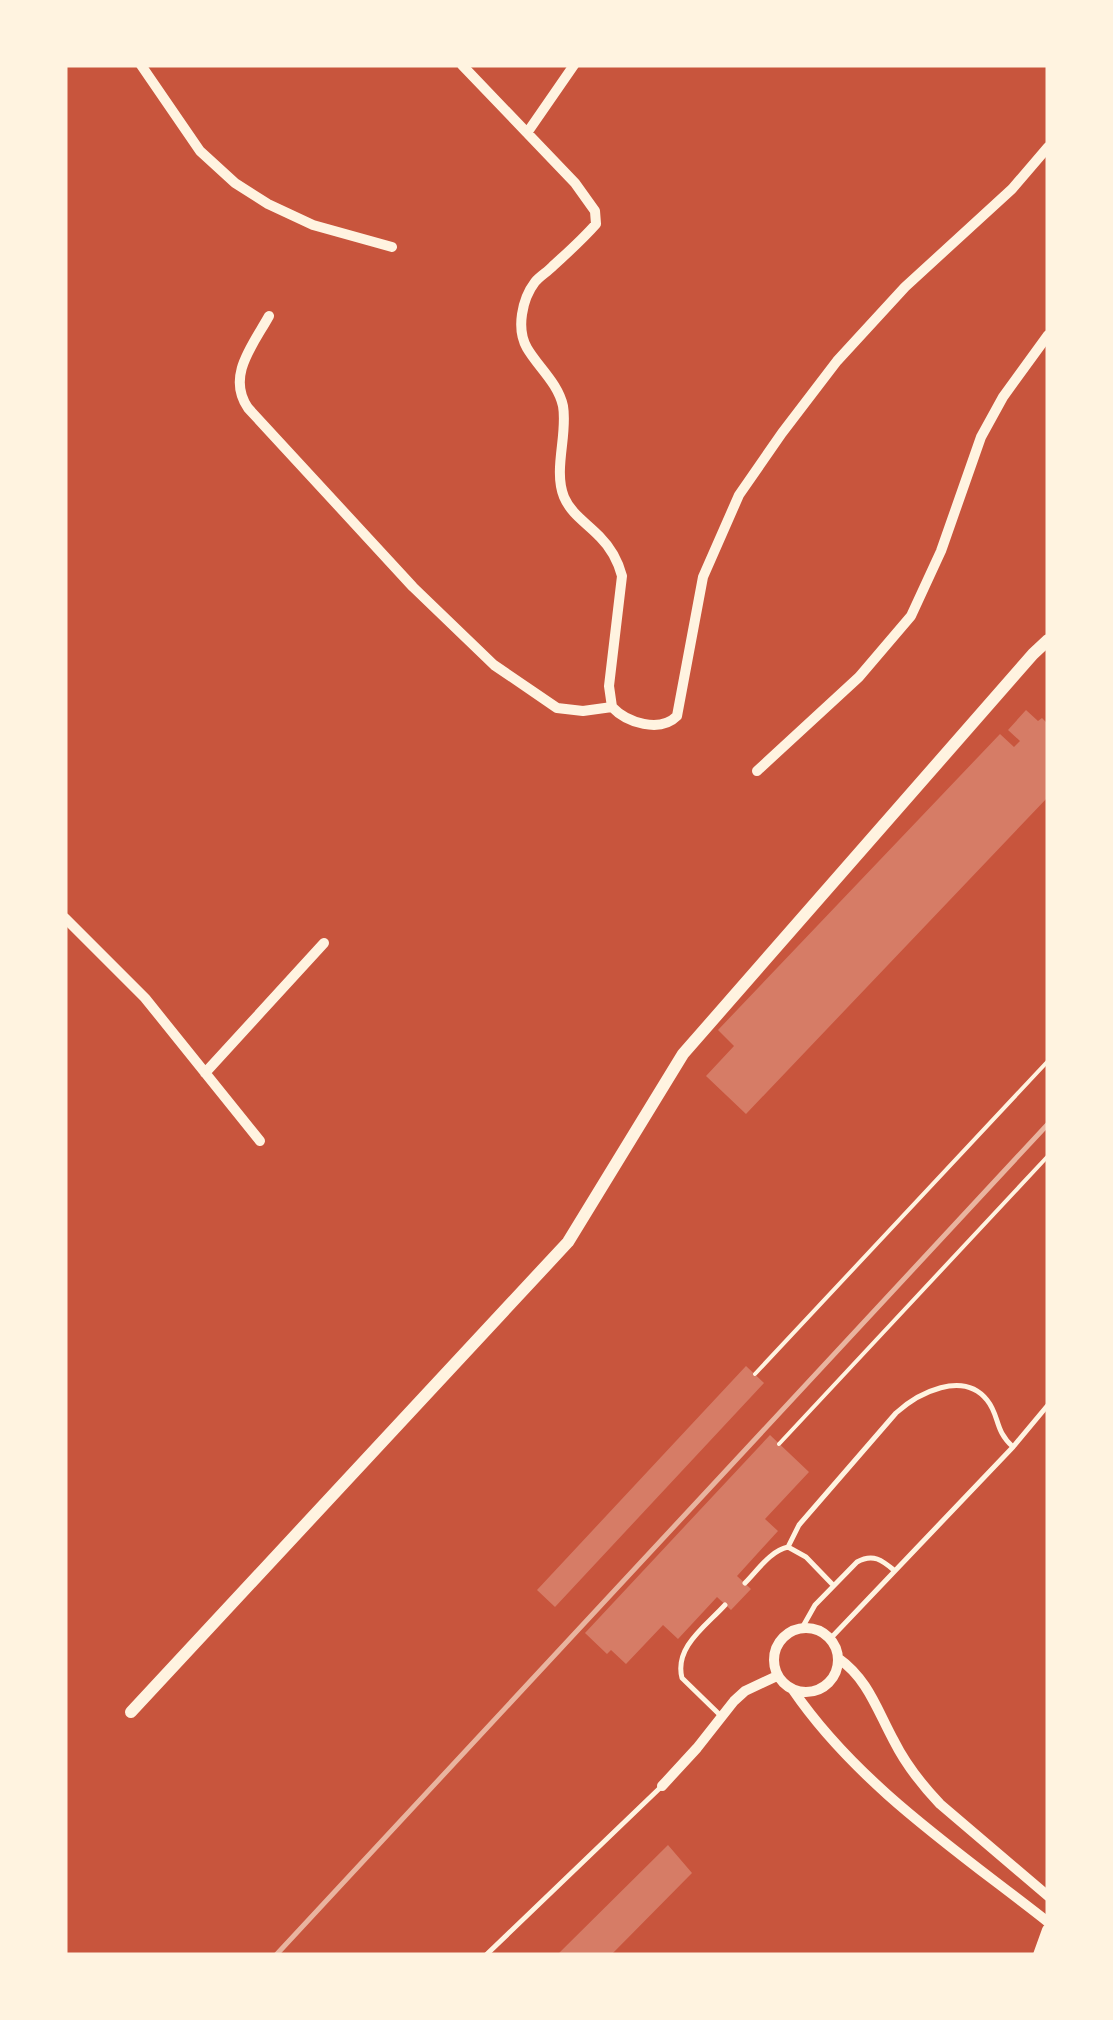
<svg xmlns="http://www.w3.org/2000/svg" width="1113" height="2020" font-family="'Open Sans',sans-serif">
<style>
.building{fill:#d67c66}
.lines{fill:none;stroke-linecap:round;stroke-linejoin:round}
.path{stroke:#fff3e0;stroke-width:4}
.service{stroke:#fff3e0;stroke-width:5}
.minor{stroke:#fff3e0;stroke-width:10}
.tertiary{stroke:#fff3e0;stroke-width:12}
.rail{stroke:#e9b49f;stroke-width:5}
</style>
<rect width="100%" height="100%" fill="#c8553d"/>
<path class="building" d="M1026,710L1038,721L1042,718L1048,724V797L746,1114L706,1076L734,1046L718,1030L1000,734L1014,747L1020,741L1008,730Z
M746,1366L764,1383L555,1607L537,1590Z
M770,1435L809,1472L765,1519L778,1531L737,1576L751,1589L731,1610L717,1597L678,1639L663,1625L626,1664L611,1650L607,1654L585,1633Z
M668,1845L692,1873L611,1955H557Z"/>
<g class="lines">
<path class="path" d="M755,1374L1048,1061
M779,1444L1048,1156"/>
<path class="service" d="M788,1547L799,1525L896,1413C918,1393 963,1370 987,1400C1000,1416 994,1430 1013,1447
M745,1583C758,1570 770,1551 788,1547L806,1557L833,1585
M802,1628L815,1605L857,1562C873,1553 882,1560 895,1571
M830,1639L1013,1447L1048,1405
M720,1715L682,1678C674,1647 706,1626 725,1605
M486,1955L662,1786"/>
<path class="minor" d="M141,65L200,151L235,183L268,204L313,225L392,247
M462,65L575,183L595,211L596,224C582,240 567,253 552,267C547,272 539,277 535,282C522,299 516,329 527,348C538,367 558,383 563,406C568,435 553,469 564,497C571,514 588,524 600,537C611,548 618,561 622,576L609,686L612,707C627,723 660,733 677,716L703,577L739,495L782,433L837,361L905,287L1012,189L1048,147
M527,133L574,65
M269,316C253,345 226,376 248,408L413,587L494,665L557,708L583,711L612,707
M757,771L859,677L911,616L941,551L981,437L1003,397L1048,335
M65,918L145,998L260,1141
M205,1073L324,943
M774 1660a32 32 0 1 1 64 0a32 32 0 1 1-64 0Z
M838,1658C868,1679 877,1710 894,1741C906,1765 922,1785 940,1804L1048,1896
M793,1690C858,1785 959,1852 1048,1922
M662,1786L697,1748L734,1701L745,1691L777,1676"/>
<path class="tertiary" d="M131,1712L568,1242L683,1054L1033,654L1048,640
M1039,1955L1048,1930"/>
<path class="rail" d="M276,1955L1048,1124"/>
</g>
<rect width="1113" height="2020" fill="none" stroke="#fff3e0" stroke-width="135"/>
</svg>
